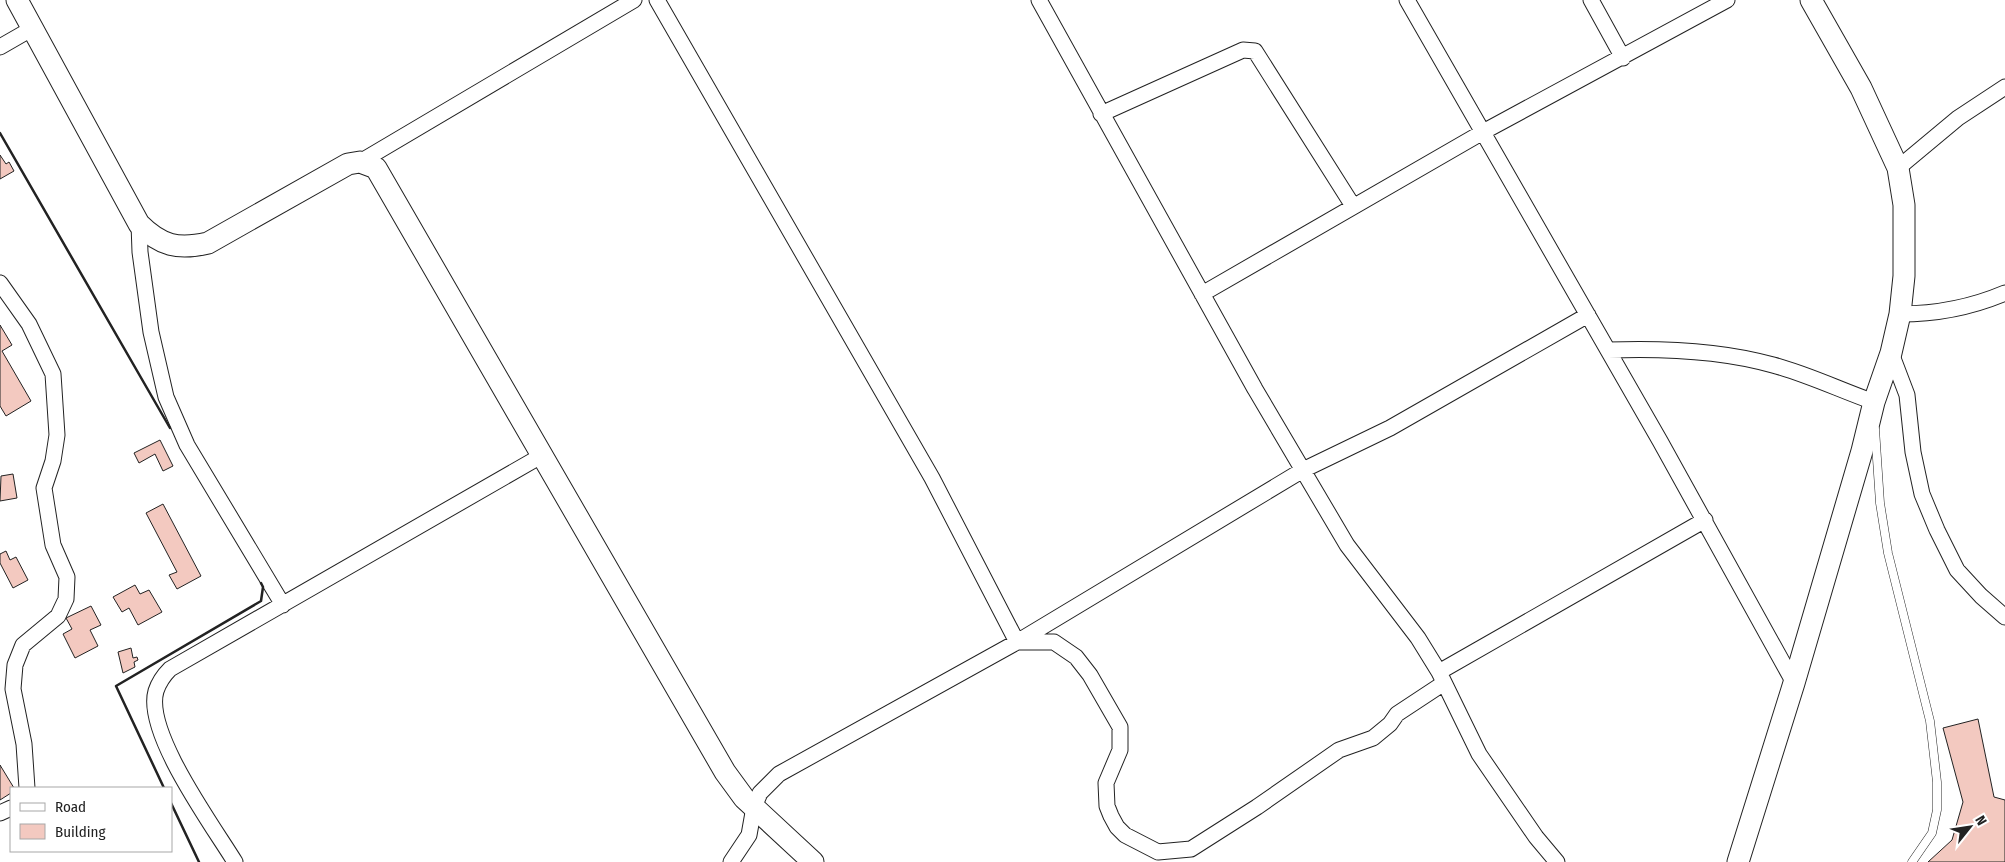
<svg xmlns="http://www.w3.org/2000/svg" width="2005" height="862" font-family="'Fira Sans Condensed',sans-serif">
<style>
.building{fill:#f3c9c0;stroke:#222}
.lines{fill:none;stroke-linecap:round;stroke-linejoin:round}
.lane-casing{stroke:#222;stroke-width:9}
.street-casing{stroke:#222;stroke-width:17}
.secondary-casing{stroke:#222;stroke-width:23}
.lane{stroke:#fff;stroke-width:8}
.street{stroke:#fff;stroke-width:15}
.secondary{stroke:#fff;stroke-width:21}
.wall{stroke:#222;stroke-width:2.5}
</style>
<rect width="100%" height="100%" fill="#fff"/>
<path class="building" d="M0,155L6,164L9,162L14,171L0,179Z
M0,325L12,345L2,351L31,401L6,416L0,406Z
M160,440L173,466L163,471L155,454L139,463L134,453Z
M13,474L17,498L0,501L1,476Z
M163,504L201,576L177,589L169,575L177,572L146,513Z
M6,551L10,560L16,557L28,580L13,588L0,563V554Z
M135,585L140,594L149,590L162,612L138,625L129,608L122,612L113,597Z
M91,606L101,625L90,630L98,646L75,658L63,634L72,629L66,618Z
M131,648L133,658L137,657L138,660L134,662L135,667L123,673L118,652Z
M1978,719L1994,797L2005,800V862H1928L1952,840L1963,802L1943,728Z
M0,765L14,788H11V793L0,800Z"/>
<g class="lines">
<g class="lane-casing">
<path id="lane" d="M1875,429L1880,503L1888,553L1930,721L1937,782V810L1932,833L1912,862"/>
</g>
<g class="street-casing">
<path id="street" d="M657,0L932,478L1017,642H1054L1076,657L1090,675L1120,727V750L1106,783L1107,806L1111,816L1117,827L1125,835L1158,852L1191,849L1257,807L1339,750L1373,738L1390,724L1397,714L1444,683
M1039,0L1255,389L1347,545L1418,638L1439,672L1479,754L1536,837L1557,862
M1407,0L1660,441L1794,683
M1591,0L1623,58
M0,47L33,28
M1101,114L1243,50L1255,51L1353,206
M360,162L634,0
M1898,168L1958,118L2005,87
M139,224L140,252L151,332L166,397L187,445L283,605
M0,283L29,324L53,374L57,435L53,461L44,488L53,545L67,577L66,599L58,616L23,645L15,665L13,689L24,744L27,788
M1202,294L1483,132L1727,0
M1900,314C1935,314 1972,307 2005,293
M1608,350C1663,348 1720,350 1773,365C1807,374 1840,390 1874,402
M1891,353L1907,395L1913,452L1922,494L1937,530L1957,570L1981,596L2005,617
M1439,672L1705,520
M0,813L11,808
M235,862C213,826 144,732 156,691C159,682 164,675 170,669L541,456
M731,862L749,835L754,807L760,793L779,774L1017,642L1303,470L1390,428L1588,315"/>
</g>
<g class="secondary-casing">
<path id="secondary" d="M17,0L139,224C161,246 178,250 208,243L348,164L360,162L376,168L725,772L744,798L813,862
M1738,862L1794,683L1862,451L1874,402L1891,353L1900,314L1904,276V205L1898,168L1861,88L1811,0"/>
</g>
<use href="#lane" class="lane"/>
<use href="#street" class="street"/>
<use href="#secondary" class="secondary"/>
<path class="wall" d="M0,133L170,428
M164,788L116,686L261,601L263,587L261,583
M171,803L199,862"/>
</g>
<rect x="10" y="787" width="162" height="65" fill="#ffffff" stroke="#a7a7a7"/>
<rect x="20" y="803" width="25" height="8" fill="#ffffff" stroke="#a7a7a7"/>
<text x="55" y="812" font-size="15" fill="#222222">Road</text>
<rect x="20" y="824" width="25" height="15" fill="#f3c9c0" stroke="#a7a7a7"/>
<text x="55" y="837" font-size="15" fill="#222222">Building</text>
<g transform="translate(1970 827) rotate(60)" stroke="#ffffff" stroke-width="4" paint-order="stroke">
<path d="M0-4L9 19L0 12L-9 19Z" fill="#222222"/>
<text y="-8" font-size="14" font-weight="bold" text-anchor="middle" fill="#222222">N</text>
</g>
</svg>
